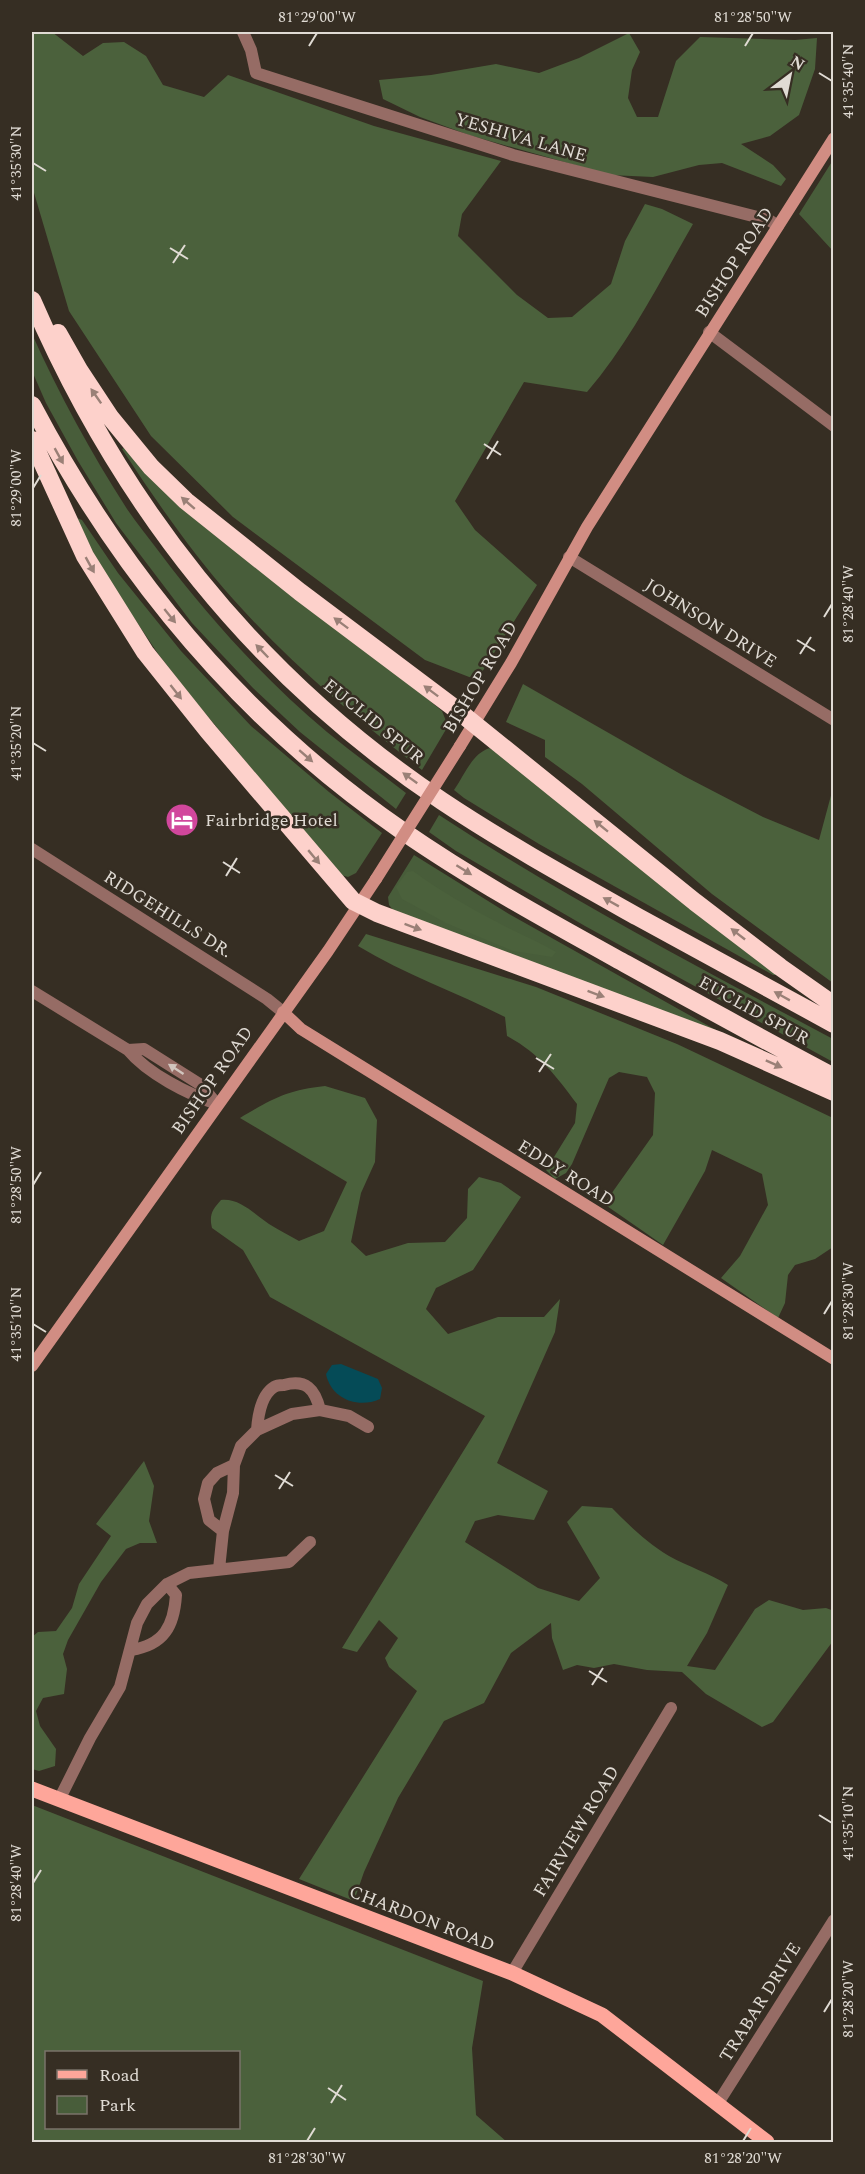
<svg xmlns="http://www.w3.org/2000/svg" width="865" height="2174" font-family="Spectral,serif">
<style>
.green{fill:#485d3a}
.forest{fill:#4b613c;fill-rule:evenodd}
.water{fill:#054b57}
.lines{fill:none;stroke-linecap:round;stroke-linejoin:round}
.street{stroke:#966c65;stroke-width:12}
.secondary{stroke:#d18d83;stroke-width:12}
.primary{stroke:#fea69a;stroke-width:15}
.highway{stroke:#fdd1cb;stroke-width:18}
.secondary-bridge{stroke:#d18d83;stroke-width:12}
.oneway{fill:#9a8077}
.oneway2{fill:#d1c5be}
.ticks{fill:none;stroke:#e0dbd4;stroke-width:2}
.labels{text-anchor:middle;stroke-width:5;stroke-linejoin:round;paint-order:stroke}
.street-label{font-size:18px;fill:#e0dbd4;stroke:#362e23}
.poi-label{font-size:18px;fill:#e0dbd4;stroke:#362e23;text-anchor:start}
.neatline{fill:none;stroke:#e0dbd4;stroke-width:2}
.ticks-label{font-size:15px;text-anchor:middle;fill:#e0dbd4}
</style>
<rect width="100%" height="100%" fill="#362e23"/>
<path class="green" d="M833,160V251L799,214Z
M32,334C59,394 91,453 127,509C137,524 149,538 160,553C209,618 265,680 327,732C353,753 380,773 406,793L396,809L300,732L253,688L192,623L151,569L116,523L78,461L46,403L32,371Z
M126,447L442,711L448,726L422,770C355,718 290,663 233,599C192,553 156,501 122,449Z
M74,517L82,520L118,573L181,651L251,726L329,792L382,833L356,873L348,877L341,875L194,700L159,655L84,544Z
M490,748L503,757L777,975H773L539,844L464,798L454,790C464,776 472,753 490,748Z
M439,815C566,898 700,968 833,1039V1062L585,926L456,851L429,832Z
M414,855L509,914L723,1034L393,910L389,905L388,897Z"/>
<path class="forest" d="M32,32H52L83,56L103,43L124,42L146,56L163,85L204,97L228,75L374,126L501,161L462,214L458,236L517,295L548,318L572,317L611,284L625,241L645,204L662,209L693,224C660,281 630,342 587,392L524,382L455,501L475,530L537,585L477,680L425,660L233,517L151,436L69,311L32,186Z
M629,33L640,52L632,70L628,98L637,117H658L676,61L700,37L795,40L817,38L815,69L799,115L770,136L741,144L773,165L786,179L781,186L722,163L699,165L653,177L610,175L469,135L420,117L383,99L379,80L431,75L496,64L539,73L579,58Z
M523,684L684,776L763,817L819,840L833,788V983L712,894L582,784L545,757V740L506,722Z
M413,871C439,890 468,907 497,922C517,933 537,941 556,952L552,957L513,951L446,923L402,899L396,887L407,872Z
M366,934L536,987L677,1044L833,1118V1247L815,1259L795,1265L788,1275L785,1303L778,1318L721,1278L740,1256L768,1205L762,1174L712,1150L705,1171L663,1245L604,1204L653,1135L655,1093L647,1077L619,1072L609,1078L572,1164L566,1173L555,1179L546,1170L575,1123L577,1104C555,1075 540,1054 507,1036L505,1017C456,992 404,974 358,946Z
M325,1086L365,1098L377,1120L375,1162L361,1193L351,1242L366,1256L408,1243L445,1242L467,1218L468,1189L479,1177L501,1183L521,1197L473,1270L436,1288L426,1309L448,1334L498,1317H544L560,1299L555,1332L497,1463L548,1491L534,1520L498,1515L475,1521L465,1542L538,1588L579,1601L600,1578L567,1522L582,1506L612,1508C630,1526 647,1543 669,1556C689,1567 709,1573 728,1585L707,1633L687,1666L715,1670L755,1609L769,1600L803,1610L826,1608L834,1611L833,1641L773,1722L762,1727L706,1694L682,1672L647,1670L614,1664L594,1668L577,1665L563,1670L552,1638L551,1623L511,1653L484,1703L444,1721L398,1798L364,1872L354,1901L299,1879L417,1691L389,1667L385,1658L398,1638L379,1620L357,1652L342,1648L485,1416L270,1297L243,1250L212,1228C209,1215 212,1210 221,1200C240,1198 254,1214 269,1224C278,1230 289,1235 299,1241L324,1231L347,1182L240,1118C272,1099 287,1090 325,1086Z
M144,1461L154,1486L149,1521L157,1543H140L126,1549L101,1582L68,1640L63,1654L67,1669L64,1694L43,1698L36,1711L40,1726L56,1749L55,1766L39,1771L32,1769V1637L38,1632L56,1631L72,1608L79,1584L111,1536L96,1524Z
M32,1805L483,1981L472,2048L476,2115L507,2142H32ZM46,2052H238V2128H46Z"/>
<path class="water" d="M341,1364L378,1379L382,1388L380,1399C358,1409 331,1399 326,1374L332,1365Z"/>
<g class="lines">
<path class="street" d="M243,32L251,50L256,73L513,155L769,220L778,226
M709,332L834,426
M569,557L834,720
M32,849L267,999L283,1012
M32,991L128,1050C148,1074 188,1094 217,1104
M128,1050L144,1049L201,1085L216,1103
M257,1430C258,1416 261,1395 274,1387C277,1385 281,1385 284,1385C306,1379 315,1389 320,1410
M223,1531L209,1520L204,1499L208,1483L217,1473L234,1465
M219,1569L223,1531L233,1493L234,1465L241,1446L257,1430L292,1414L320,1410L349,1416L368,1427
M131,1650C164,1645 174,1626 176,1595L167,1584
M59,1800L90,1738L120,1687L137,1623L147,1604L167,1584L189,1573L289,1562L310,1542
M512,1973L671,1708
M718,2103L834,1920"/>
<path class="secondary" d="M460,746L511,663L587,527L834,138
M283,1012L301,1029L834,1359
M32,1366L328,951L376,879"/>
<path class="primary" d="M32,1789L512,1973L602,2015L767,2142"/>
<path class="highway" d="M32,300C121,506 254,675 442,801C505,843 572,880 638,917C703,952 768,988 834,1024
M58,333L79,370L110,417L151,467L186,501L300,592L457,710L695,902L780,967L834,1005
M32,405C121,574 242,720 401,830C473,880 550,922 626,964C695,1002 764,1040 834,1077
M32,440L85,556L145,652L208,731L353,901L377,913L720,1041L834,1092"/>
<path class="secondary-bridge" d="M376,879L460,746"/>
</g>
<defs><path id="oneway-solid" d="M-6-.8H1V-3.2L6.5 0L1 3.2V.8H-6Z" transform="scale(1.5)"/></defs>
<g class="oneway">
<use href="#oneway-solid" transform="translate(96 396) rotate(-125)"/>
<use href="#oneway-solid" transform="translate(59 456) rotate(61)"/>
<use href="#oneway-solid" transform="translate(188 503) rotate(-139)"/>
<use href="#oneway-solid" transform="translate(90 565) rotate(61)"/>
<use href="#oneway-solid" transform="translate(170 616) rotate(51)"/>
<use href="#oneway-solid" transform="translate(341 623) rotate(-143)"/>
<use href="#oneway-solid" transform="translate(262 651) rotate(-134)"/>
<use href="#oneway-solid" transform="translate(431 691) rotate(-143)"/>
<use href="#oneway-solid" transform="translate(176 692) rotate(52)"/>
<use href="#oneway-solid" transform="translate(306 756) rotate(41)"/>
<use href="#oneway-solid" transform="translate(410 778) rotate(-144)"/>
<use href="#oneway-solid" transform="translate(601 826) rotate(-141)"/>
<use href="#oneway-solid" transform="translate(314 857) rotate(50)"/>
<use href="#oneway-solid" transform="translate(464 870) rotate(32)"/>
<use href="#oneway-solid" transform="translate(611 902) rotate(-151)"/>
<use href="#oneway-solid" transform="translate(413 927) rotate(20)"/>
<use href="#oneway-solid" transform="translate(738 934) rotate(-142)"/>
<use href="#oneway-solid" transform="translate(596 994) rotate(20)"/>
<use href="#oneway-solid" transform="translate(782 996) rotate(-151)"/>
<use href="#oneway-solid" transform="translate(774 1064) rotate(24)"/>
</g>
<use class="oneway2" href="#oneway-solid" transform="translate(176 1069) rotate(-147)"/>
<path class="ticks" d="M309,46L317,33M745,46L753,33M819,73L832,81M33,163L46,171M170,248L188,259M173,263L185,245M484,444L501,455M487,459L498,441M33,488L41,475M824,617L832,604M797,640L815,651M800,654L811,637M33,743L46,751M223,862L240,873M226,876L237,858M536,1058L554,1069M539,1072L551,1054M33,1185L41,1172M824,1314L832,1301M33,1324L46,1332M275,1475L293,1486M279,1489L290,1472M589,1671L607,1682M592,1685L603,1668M819,1815L832,1823M33,1883L41,1870M824,2012L832,1999M328,2088L346,2100M331,2103L342,2085M307,2141L315,2128M743,2141L751,2128"/>
<defs>
<g id="hotel-disc" transform="scale(1.725)"><circle r="9.5" fill="#d1479c" stroke="#362e23"/><path d="M-6-4.5h1.5V1H6V5H4.5V3h-9V5H-6ZM-4 0a1.8 1.8 0 1 1 3.6 0ZM.5 0V-2.5h3Q6-2.5 6 0Z" fill="#fff"/></g>
</defs>
<g fill-rule="evenodd">
<use href="#hotel-disc" x="182" y="820"/>
</g>
<g class="labels">
<g class="street-label">
<text transform="translate(521 137) rotate(16)" y="6">YESHIVA LANE</text>
<text transform="translate(734 262) rotate(-57)" y="6">BISHOP ROAD</text>
<text transform="translate(711 623) rotate(32)" y="6">JOHNSON DRIVE</text>
<text transform="translate(480 677) rotate(-59)" y="6">BISHOP ROAD</text>
<text transform="translate(374 721) rotate(39)" y="6">EUCLID SPUR</text>
<text transform="translate(168 914) rotate(32)" y="6">RIDGEHILLS DR.</text>
<text transform="translate(754 1010) rotate(29)" y="6">EUCLID SPUR</text>
<text transform="translate(212 1080) rotate(-55)" y="6">BISHOP ROAD</text>
<text transform="translate(566 1173) rotate(32)" y="6">EDDY ROAD</text>
<text transform="translate(576 1831) rotate(-59)" y="6">FAIRVIEW ROAD</text>
<text transform="translate(422 1918) rotate(21)" y="6">CHARDON ROAD</text>
<text transform="translate(760 2002) rotate(-58)" y="6">TRABAR DRIVE</text>
</g>
<g class="poi-label">
<text x="205" y="826">Fairbridge Hotel</text>
</g>
</g>
<rect width="865" height="2174" fill="none" stroke="#362e23" stroke-width="66"/>
<rect x="45" y="2051" width="195" height="78" fill="#362e23" stroke="#7a736a" stroke-width="1.5"/>
<rect x="57" y="2070" width="30" height="9" fill="#fea69a" stroke="#7a736a" stroke-width="1.5"/>
<text x="99" y="2081" font-size="18" fill="#e0dbd4">Road</text>
<rect x="57" y="2096" width="30" height="18" fill="#485d3a" stroke="#7a736a" stroke-width="1.5"/>
<text x="99" y="2111" font-size="18" fill="#e0dbd4">Park</text>
<g transform="translate(790 75) rotate(32)" stroke="#362e23" stroke-width="4.5" paint-order="stroke">
<path d="M0-4.5L10 22L0 15L-10 22Z" fill="#e0dbd4"/>
<text y="-9" font-size="16" font-weight="bold" text-anchor="middle" fill="#e0dbd4">N</text>
</g>
<rect x="33" y="33" width="799" height="2108" class="neatline"/>
<g class="ticks-label">
<text x="317" y="22">81°29'00"W</text>
<text x="753" y="22">81°28'50"W</text>
<text transform="translate(848 81) rotate(-90)" y="5">41°35'40"N</text>
<text transform="translate(16 163) rotate(-90)" y="5">41°35'30"N</text>
<text transform="translate(16 488) rotate(-90)" y="5">81°29'00"W</text>
<text transform="translate(848 604) rotate(-90)" y="5">81°28'40"W</text>
<text transform="translate(16 743) rotate(-90)" y="5">41°35'20"N</text>
<text transform="translate(16 1185) rotate(-90)" y="5">81°28'50"W</text>
<text transform="translate(848 1301) rotate(-90)" y="5">81°28'30"W</text>
<text transform="translate(16 1324) rotate(-90)" y="5">41°35'10"N</text>
<text transform="translate(848 1823) rotate(-90)" y="5">41°35'10"N</text>
<text transform="translate(16 1883) rotate(-90)" y="5">81°28'40"W</text>
<text transform="translate(848 1999) rotate(-90)" y="5">81°28'20"W</text>
<text x="307" y="2163">81°28'30"W</text>
<text x="743" y="2163">81°28'20"W</text>
</g>
</svg>
